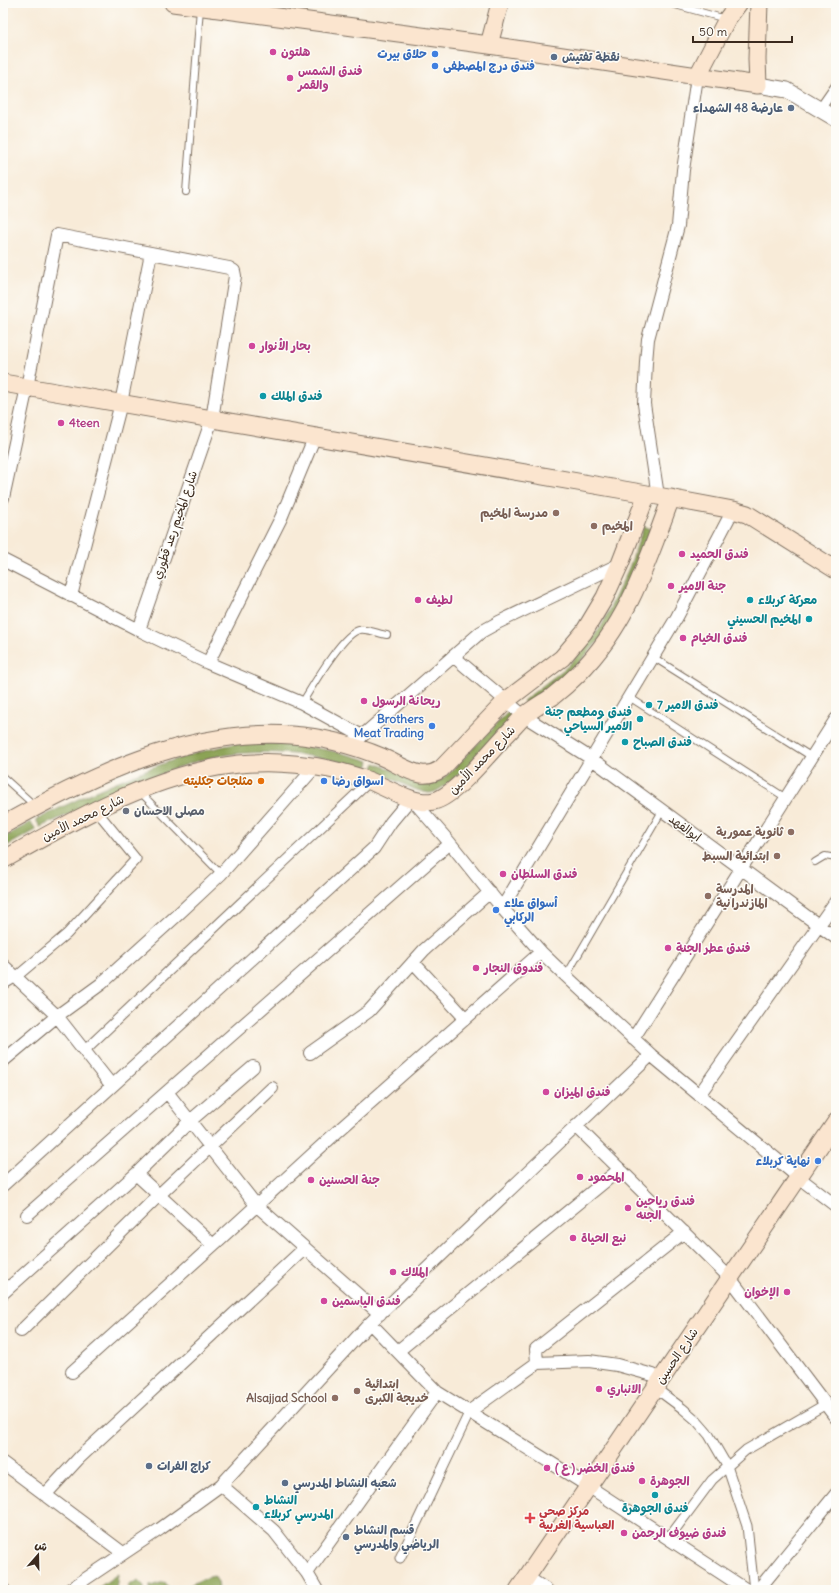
<svg xmlns="http://www.w3.org/2000/svg" width="839" height="1593" font-family="Delius,'Playpen Sans Arabic',sans-serif">
<style>
.forest{fill:#8ba354;stroke:#636639}
.lines{fill:none;stroke-linecap:round;stroke-linejoin:round}
.service-casing{stroke:#7d6e5f;stroke-width:8}
.pedestrian-casing{stroke:#7d6e5f;stroke-width:11}
.minor-casing{stroke:#7d6e5f;stroke-width:14}
.tertiary-casing{stroke:#7d6e5f;stroke-width:17}
.secondary-casing{stroke:#7d6e5f;stroke-width:19}
.service{stroke:#fff;stroke-width:6}
.pedestrian{stroke:#fff;stroke-width:9}
.minor{stroke:#fff;stroke-width:12}
.tertiary{stroke:#fff;stroke-width:15}
.secondary{stroke:#fbe5cf;stroke-width:17}
.hotel-dot{fill:#d1479c;stroke:#fdfcf7;stroke-width:1.5}
.shop-dot{fill:#3f7fe0;stroke:#fdfcf7;stroke-width:1.5}
.service-dot{fill:#5c6f8a;stroke:#fdfcf7;stroke-width:1.5}
.culture-dot{fill:#0f9aa8;stroke:#fdfcf7;stroke-width:1.5}
.education-dot{fill:#8d6e63;stroke:#fdfcf7;stroke-width:1.5}
.food-dot{fill:#e8710a;stroke:#fdfcf7;stroke-width:1.5}
.worship-dot{fill:#6b7280;stroke:#fdfcf7;stroke-width:1.5}
.health-dot{fill:#e0444e;stroke:#fdfcf7;stroke-width:1.5}
.labels{text-anchor:middle;stroke-width:3;stroke-linejoin:round;paint-order:stroke}
.hotel-label{font-size:12px;font-weight:bold;fill:#b23c85;stroke:#fdfcf7;text-anchor:start}
.shop-label{font-size:12px;font-weight:bold;fill:#366cbe;stroke:#fdfcf7;text-anchor:end}
.service-label{font-size:12px;font-weight:bold;fill:#4e5e75;stroke:#fdfcf7;text-anchor:start}
.culture-label{font-size:12px;font-weight:bold;fill:#0d838f;stroke:#fdfcf7;text-anchor:start}
.education-label{font-size:12px;font-weight:bold;fill:#785e54;stroke:#fdfcf7;text-anchor:end}
.street-label{font-size:12px;fill:#3b2a1e;stroke:#fdfcf7}
.food-label{font-size:12px;font-weight:bold;fill:#c56008;stroke:#fdfcf7;text-anchor:end}
.worship-label{font-size:12px;font-weight:bold;fill:#5b616d;stroke:#fdfcf7;text-anchor:start}
.health-label{font-size:12px;font-weight:bold;fill:#be3a42;stroke:#fdfcf7;text-anchor:start}
</style>
<rect width="100%" height="100%" fill="#fdfcf7"/>
<filter id="ink" filterUnits="userSpaceOnUse"><feTurbulence type="fractalNoise" baseFrequency=".025" numOctaves="2"/><feDisplacementMap in="SourceGraphic" scale="8" xChannelSelector="R" yChannelSelector="G"/><feConvolveMatrix kernelMatrix="1 2 1 2 8 2 1 2 1" color-interpolation-filters="sRGB"/></filter>
<filter id="wash" filterUnits="userSpaceOnUse"><feTurbulence type="fractalNoise" baseFrequency=".012" numOctaves="4" result="noise"/><feDisplacementMap in="SourceGraphic" scale="16" xChannelSelector="R" yChannelSelector="G"/><feGaussianBlur stdDeviation="0.9" result="paint"/><feColorMatrix in="noise" values="0 0 0 0 0 0 0 0 0 0 0 0 0 0 0 0 0 1.4 0 .05"/><feComposite in="paint" operator="in"/></filter>
<g filter="url(#wash)">
<rect width="100%" height="100%" fill="#f8ebd8"/>
<path class="forest" d="M644,526L651,529L635,570L608,630L572,671L529,706L523,701L568,666L601,627L629,568Z
M509,711L515,716C501,730 447,794 429,793C412,791 389,776 372,770L375,763L424,783C435,785 440,781 448,774Z
M240,743C283,742 327,747 369,761L367,769C316,754 258,746 205,759C182,765 159,775 137,784C105,798 72,813 40,827L36,820C101,787 168,756 240,743Z
M31,822L36,830L3,848V838Z
M118,1574L116,1590H95Z
M214,1576L218,1582L219,1590H187L186,1587C196,1582 203,1578 214,1576Z
M138,1580L144,1586V1590H131L128,1586Z
M165,1582L170,1590H149L150,1586Z"/>
</g>
<g filter="url(#ink)">
<g class="lines">
<g class="service-casing">
<path id="service" d="M668,3L726,19
M186,192L200,8
M653,657L812,757
M629,697L786,798
M302,703C312,687 342,634 359,630C367,628 379,634 387,635
M3,777L34,805
M141,793L221,874
M815,862L825,856L836,858
M566,976L662,811"/>
</g>
<g class="pedestrian-casing">
<path id="pedestrian" d="M820,109L836,86
M3,985L16,977L67,934L136,859L96,810
M85,1050L370,781
M655,1388L682,1408L696,1420L709,1435L727,1466L747,1526L754,1590
M668,1539L712,1480L746,1450L826,1404
M400,1558L470,1411"/>
</g>
<g class="minor-casing">
<path id="minor" d="M658,496L644,404L646,362L648,339L678,226L683,170L697,77
M3,498L27,387L57,235L229,268L234,271L235,276L212,419L139,630
M3,560L139,630L208,663L302,703L362,736L351,746
M71,596L121,403L151,253
M453,656L524,716L592,759L836,938
M208,663L281,518L315,436
M362,736L481,632L499,622L620,564
M502,908L677,617L733,510
M413,962L465,1018
M3,965L57,1016L112,1086
M633,1039L836,719
M310,1053L369,1011L424,950L490,892
M3,1061L57,1016L101,984L174,918L221,874L316,766
M167,1092L256,1205L380,1314
M699,1095L836,901
M576,1126L730,1278L836,1418
M136,1174L213,1245
M3,1185L374,848L391,822L411,798L450,843L502,908L541,952L566,976L651,1055L798,1177L836,1206
M27,1215L450,843
M3,1293L136,1174L190,1121L253,1067
M370,1323L437,1392L588,1486L747,1590
M21,1331L159,1195L272,1088
M398,1351L620,1169
M537,1363L536,1349L684,1232
M72,1372L221,1238L338,1131L541,952
M470,1411L537,1363L589,1361L617,1365L653,1375
M3,1463L123,1553
M221,1485L274,1531L307,1573L317,1590
M45,1495L80,1457L305,1248
M307,1573L437,1392
M527,1577L547,1590
M3,1589L4,1590
M69,1590L160,1529L221,1485L370,1323L651,1055
M758,1590L836,1494"/>
</g>
<g class="tertiary-casing">
<path id="tertiary" d="M758,85L787,90L836,119"/>
</g>
<g class="secondary-casing">
<path id="secondary" d="M173,3L489,45L758,85L757,59L759,3
M489,45L500,3
M697,77L727,19L739,3
M3,383L647,494L733,510L747,514L836,570
M3,825C90,776 188,728 291,735C322,737 353,745 382,757C394,762 408,772 421,774C428,775 435,773 441,769L507,700L562,658L584,632L605,597L620,564L647,494
M3,860C70,822 141,781 218,767C255,760 293,762 329,769C343,772 357,776 370,781C388,788 415,806 434,801C455,796 490,752 506,735C512,729 518,722 524,716C532,709 543,703 552,697C561,690 570,682 578,674C628,624 647,563 671,498
M518,1590L836,1122"/>
</g>
<use href="#service" class="service"/>
<use href="#pedestrian" class="pedestrian"/>
<use href="#minor" class="minor"/>
<use href="#tertiary" class="tertiary"/>
<use href="#secondary" class="secondary"/>
</g>
</g>
<g class="hotel-dot">
<circle cx="273" cy="52" r="4"/>
<circle cx="290" cy="78" r="4"/>
<circle cx="252" cy="346" r="4"/>
<circle cx="61" cy="423" r="4"/>
<circle cx="682" cy="554" r="4"/>
<circle cx="671" cy="586" r="4"/>
<circle cx="418" cy="600" r="4"/>
<circle cx="683" cy="638" r="4"/>
<circle cx="364" cy="701" r="4"/>
<circle cx="503" cy="874" r="4"/>
<circle cx="668" cy="948" r="4"/>
<circle cx="476" cy="968" r="4"/>
<circle cx="546" cy="1092" r="4"/>
<circle cx="580" cy="1177" r="4"/>
<circle cx="311" cy="1180" r="4"/>
<circle cx="628" cy="1208" r="4"/>
<circle cx="573" cy="1238" r="4"/>
<circle cx="393" cy="1272" r="4"/>
<circle cx="787" cy="1292" r="4"/>
<circle cx="324" cy="1301" r="4"/>
<circle cx="599" cy="1389" r="4"/>
<circle cx="547" cy="1468" r="4"/>
<circle cx="642" cy="1481" r="4"/>
<circle cx="624" cy="1533" r="4"/>
</g>
<g class="shop-dot">
<circle cx="435" cy="54" r="4"/>
<circle cx="435" cy="66" r="4"/>
<circle cx="432" cy="726" r="4"/>
<circle cx="324" cy="781" r="4"/>
<circle cx="496" cy="910" r="4"/>
<circle cx="818" cy="1161" r="4"/>
</g>
<g class="service-dot">
<circle cx="554" cy="57" r="4"/>
<circle cx="791" cy="108" r="4"/>
<circle cx="149" cy="1466" r="4"/>
<circle cx="285" cy="1483" r="4"/>
<circle cx="346" cy="1537" r="4"/>
</g>
<g class="culture-dot">
<circle cx="263" cy="396" r="4"/>
<circle cx="750" cy="600" r="4"/>
<circle cx="809" cy="619" r="4"/>
<circle cx="649" cy="705" r="4"/>
<circle cx="640" cy="719" r="4"/>
<circle cx="625" cy="742" r="4"/>
<circle cx="655" cy="1495" r="4"/>
<circle cx="256" cy="1507" r="4"/>
</g>
<g class="education-dot">
<circle cx="556" cy="513" r="4"/>
<circle cx="594" cy="526" r="4"/>
<circle cx="791" cy="832" r="4"/>
<circle cx="777" cy="856" r="4"/>
<circle cx="708" cy="896" r="4"/>
<circle cx="357" cy="1391" r="4"/>
<circle cx="335" cy="1398" r="4"/>
</g>
<circle class="food-dot" cx="261" cy="781" r="4"/>
<circle class="worship-dot" cx="126" cy="811" r="4"/>
<path class="health-dot" d="M528 1512h4v4h4v4h-4v4h-4v-4h-4v-4h4z"/>
<g class="labels">
<g class="hotel-label">
<text x="281" y="56">هلتون</text>
<text x="298" y="75">فندق الشمس<tspan x="298" dy="14">والقمر</tspan></text>
<text x="260" y="350">بحار الأنوار</text>
<text x="69" y="427">4teen</text>
<text x="690" y="558">فندق الحميد</text>
<text x="679" y="590">جنة الامير</text>
<text x="426" y="604">لطيف</text>
<text x="691" y="642">فندق الخيام</text>
<text x="372" y="705">ريحانة الرسول</text>
<text x="511" y="878">فندق السلطان</text>
<text x="676" y="952">فندق عطر الجنة</text>
<text x="484" y="972">فندوق النجار</text>
<text x="554" y="1096">فندق الميزان</text>
<text x="588" y="1181">المحمود</text>
<text x="319" y="1184">جنة الحسنين</text>
<text x="636" y="1205">فندق رياحين<tspan x="636" dy="14">الجنه</tspan></text>
<text x="581" y="1242">نبع الحياة</text>
<text x="401" y="1276">الملاك</text>
<text x="779" y="1296" text-anchor="end">الإخوان</text>
<text x="332" y="1305">فندق الياسمين</text>
<text x="607" y="1393">الانباري</text>
<text x="555" y="1472">فندق الخضر ( ع )</text>
<text x="650" y="1485">الجوهرة</text>
<text x="632" y="1537">فندق ضيوف الرحمن</text>
</g>
<g class="shop-label">
<text x="427" y="58">حلاق بيرت</text>
<text x="443" y="70" text-anchor="start">فندق درج المصطفى</text>
<text x="424" y="723">Brothers<tspan x="424" dy="14">Meat Trading</tspan></text>
<text x="332" y="785" text-anchor="start">اسواق رضا</text>
<text x="504" y="907" text-anchor="start">أسواق علاء<tspan x="504" dy="14">الركابي</tspan></text>
<text x="810" y="1165">نهاية كربلاء</text>
</g>
<g class="service-label">
<text x="562" y="61">نقطة تفتيش</text>
<text x="783" y="112" text-anchor="end">عارضة 48 الشهداء</text>
<text x="157" y="1470">كراج الفرات</text>
<text x="293" y="1487">شعبه النشاط المدرسي</text>
<text x="354" y="1534">قسم النشاط<tspan x="354" dy="14">الرياضي والمدرسي</tspan></text>
</g>
<g class="culture-label">
<text x="271" y="400">فندق الملك</text>
<text x="758" y="604">معركة كربلاء</text>
<text x="801" y="623" text-anchor="end">المخيم الحسيني</text>
<text x="657" y="709">فندق الامير 7</text>
<text x="632" y="716" text-anchor="end">فندق ومطعم جنة<tspan x="632" dy="14">الامير السياحي</tspan></text>
<text x="633" y="746">فندق الصباح</text>
<text x="264" y="1504">النشاط<tspan x="264" dy="14">المدرسي كربلاء</tspan></text>
<text x="655" y="1512" text-anchor="middle">فندق الجوهرة</text>
</g>
<g class="education-label">
<text x="548" y="517">مدرسة المخيم</text>
<text x="602" y="530" text-anchor="start">المخيم</text>
<text x="783" y="836">ثانوية عمورية</text>
<text x="769" y="860">ابتدائية السبط</text>
<text x="716" y="893" text-anchor="start">المدرسة<tspan x="716" dy="14">المازندرانية</tspan></text>
<text x="365" y="1388" text-anchor="start">ابتدائية<tspan x="365" dy="14">خديجة الكبرى</tspan></text>
<text x="327" y="1402">Alsajjad School</text>
</g>
<g class="street-label">
<text transform="translate(175 525) rotate(-71)" y="4">شارع المخيم رعد قطوري</text>
<text transform="translate(482 760) rotate(-46)" y="4">شارع محمد الأمين</text>
<text transform="translate(83 818) rotate(-26)" y="4">شارع محمد الأمين</text>
<text transform="translate(685 828) rotate(36)" y="4">ابوالفهد</text>
<text transform="translate(677 1356) rotate(-56)" y="4">شارع الحسين</text>
</g>
<g class="food-label">
<text x="253" y="785">مثلجات جكليته</text>
</g>
<g class="worship-label">
<text x="134" y="815">مصلى الاحسان</text>
</g>
<g class="health-label">
<text x="539" y="1515">مركز صحي<tspan x="539" dy="14">العباسية الغربية</tspan></text>
</g>
</g>
<rect width="839" height="1593" fill="none" stroke="#fdfcf7" stroke-width="16"/>
<g transform="translate(38 1555) rotate(20)" stroke="#fdfcf7" stroke-width="3" paint-order="stroke">
<path d="M0-3L7 15L0 10L-7 15Z" fill="#3b2a1e"/>
<text y="-6" font-size="11" font-weight="bold" text-anchor="middle" fill="#3b2a1e">ش</text>
</g>
<path d="M693 36v6h99v-6" fill="none" stroke="#3b2a1e" stroke-width="2"/>
<text x="699" y="36" font-size="12" fill="#3b2a1e" stroke="#fdfcf7" stroke-width="3" paint-order="stroke">50 m</text>
</svg>
